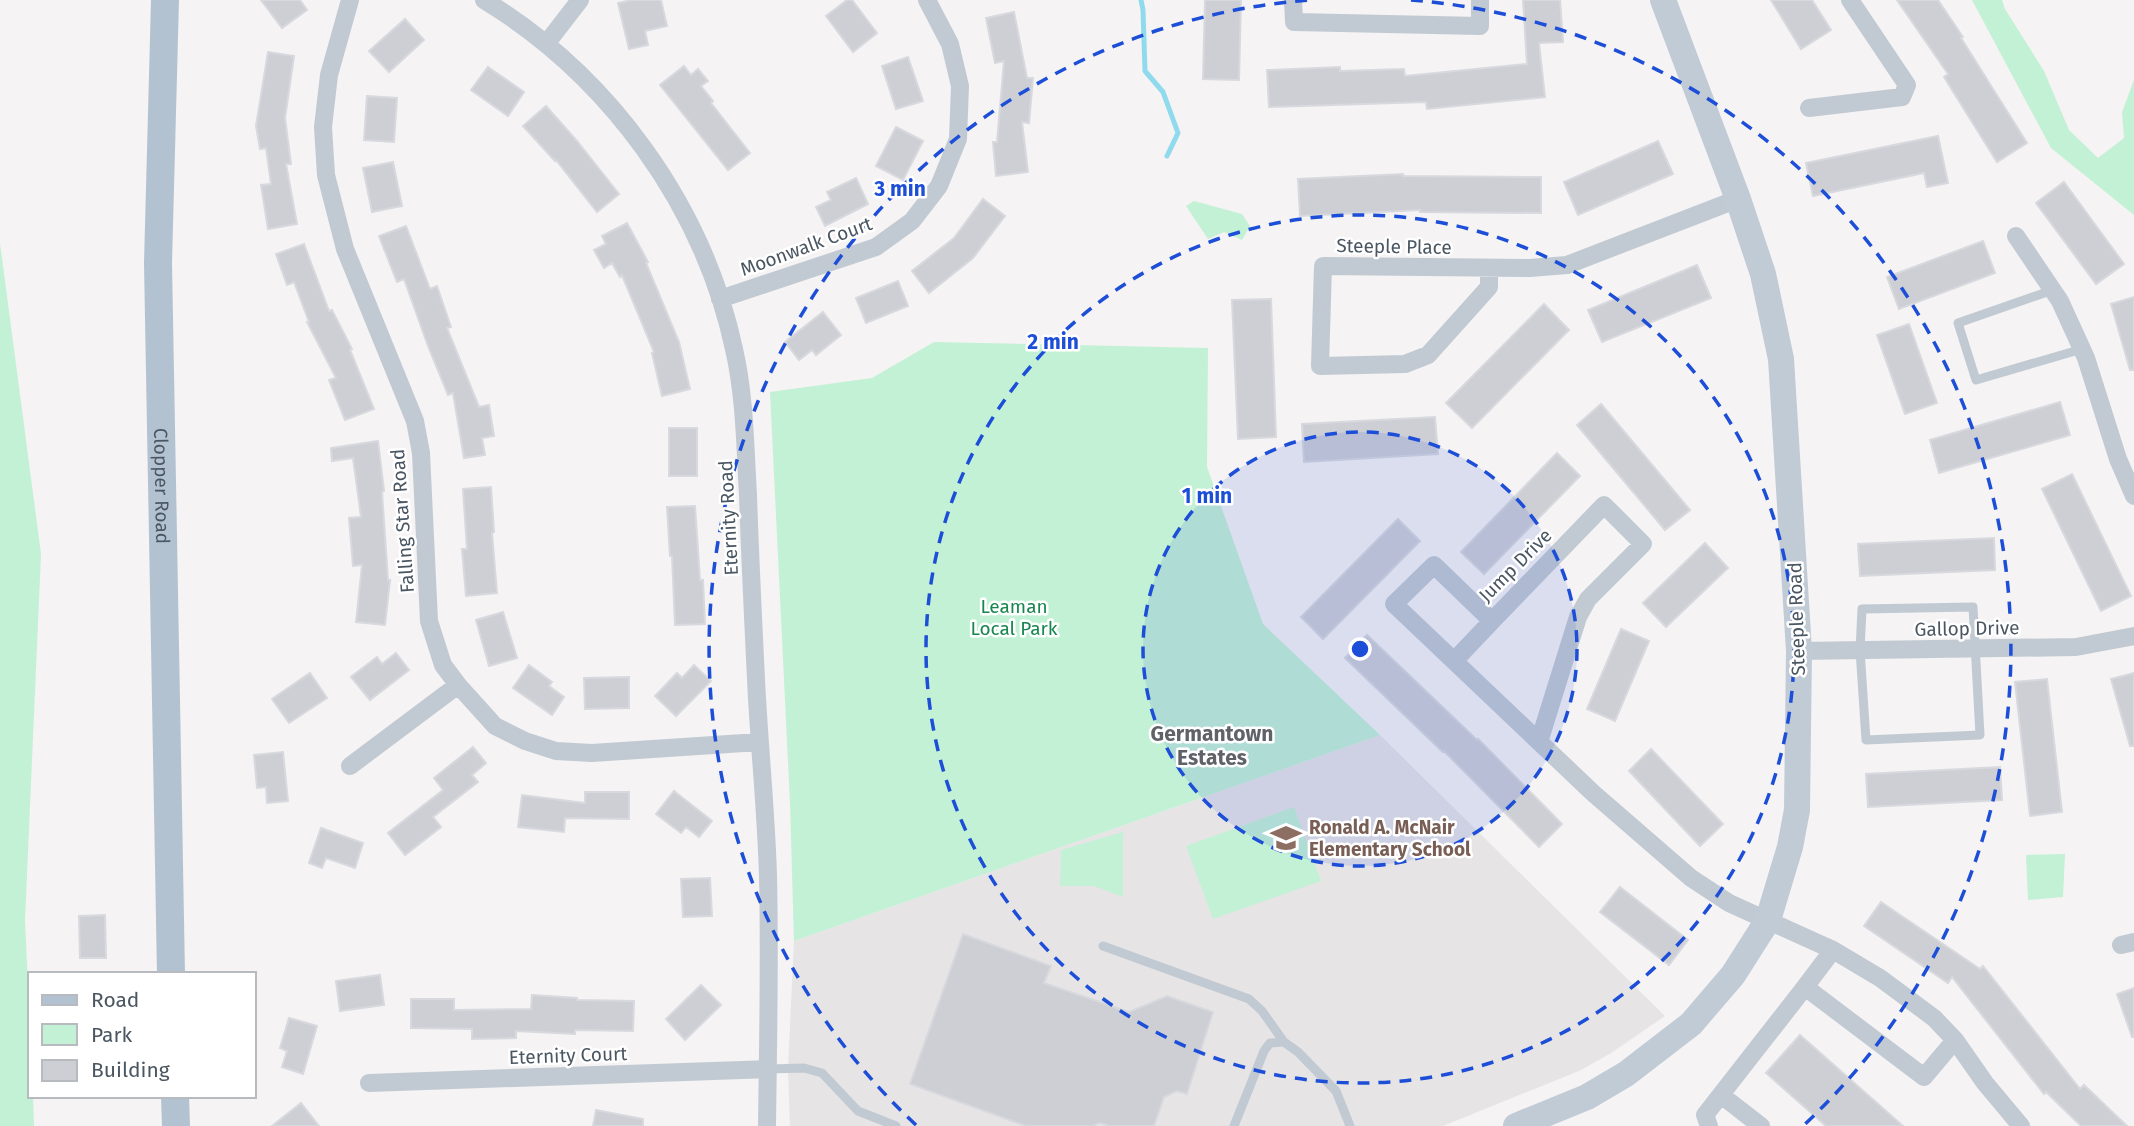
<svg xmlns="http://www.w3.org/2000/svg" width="2134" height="1126" font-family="'Fira Sans',sans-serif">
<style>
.education{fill:#e6e4e5}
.green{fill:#c3f1d5}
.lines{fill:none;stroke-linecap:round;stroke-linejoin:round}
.stream{stroke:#90daee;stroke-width:5}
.building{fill:#cdcfd5;stroke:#d7d9de;stroke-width:2}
.lane{stroke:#c1cad2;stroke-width:9}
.street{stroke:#c1cad2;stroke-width:18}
.secondary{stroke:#c1cbd6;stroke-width:26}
.primary{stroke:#b3c2d1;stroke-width:28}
.ring{fill:none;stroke:#1d4ed8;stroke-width:3.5;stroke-dasharray:12 9}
.labels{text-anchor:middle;stroke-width:5;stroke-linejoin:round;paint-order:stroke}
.street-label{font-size:19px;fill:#4a5661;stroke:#fff}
.park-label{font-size:19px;fill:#17864f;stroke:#fff}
.education-label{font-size:19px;font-weight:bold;fill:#785e54;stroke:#fff;text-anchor:start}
.neighbourhood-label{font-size:21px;font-weight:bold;fill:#5f6368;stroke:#fff}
.centre{fill:#1d4ed8;stroke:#fff;stroke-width:3.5}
.ring-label{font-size:21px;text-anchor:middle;font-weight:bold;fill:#1d4ed8;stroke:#fff;stroke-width:5;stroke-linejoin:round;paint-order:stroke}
</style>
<rect width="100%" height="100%" fill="#f5f3f3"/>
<path class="education" d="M1380,735L1665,1016L1611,1053L1581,1070L1443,1126H790L788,1069L794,941Z"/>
<path class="green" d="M1972,0H2002L2005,9L2044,71L2069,130L2098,158L2124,138L2122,112L2134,80V215L2051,148Z
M1194,201L1242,214L1250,226L1242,240L1224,232L1208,239L1186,206Z
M0,243L41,554L25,921L30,1028V1096H33L34,1126H0Z
M934,342L1208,348L1207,467L1263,624L1380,735L794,941L790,803L770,392L872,378Z
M1294,807L1321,881L1213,919L1186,846Z
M1123,832V897L1094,886H1060L1061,850Z
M2065,854L2063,897L2028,900L2026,855Z"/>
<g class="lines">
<path class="stream" d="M1141,0L1143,10L1145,71L1163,92L1178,133L1167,156"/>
</g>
<path class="building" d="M261,0H300L307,10L282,28Z
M632,0H661L667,26L645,31L648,45L629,49L618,3Z
M847,0H852L877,33L853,52L826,16Z
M1205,0H1241L1239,80L1203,79Z
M1523,0H1560L1563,42L1539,43L1545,97L1427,109L1426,102L1269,107L1267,70L1340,67V71L1404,69L1405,76L1527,64Z
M1771,0H1812L1831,30L1801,49Z
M1897,0H1938L1963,37L1961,38L2027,143L1997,162L1944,77L1948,74Z
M1014,12L1027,78H1033L1029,123L1022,122L1028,172L996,176L993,142H997L1004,61L995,63L986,18Z
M405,19L424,40L389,72L369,51Z
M268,52L294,56L285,118L291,164H286L297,224L268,229L261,185L271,184L266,148L260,149L256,126Z
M908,57L923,101L896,109L882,66Z
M684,66L691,75L698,69L708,81L701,86L713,101L711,103L750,153L728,170L660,85Z
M488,67L524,92L508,116L471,90Z
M367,96L397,98L394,142L364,140Z
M546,106L577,141L619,194L597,212L556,160L555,161L523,126Z
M896,127L923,141L903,180L876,166Z
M1938,136L1948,183L1927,187L1924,173L1813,196L1806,163Z
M1658,141L1673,174L1578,215L1564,182Z
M393,162L402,206L372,212L363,168Z
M1403,174V176L1541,177V213L1420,212V210L1300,216L1298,179Z
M856,178L868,204L825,226L816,207L831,200L827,192Z
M2064,182L2124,264L2096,284L2036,203Z
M983,199L1005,216L973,258L929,293L912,271L954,238Z
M627,223L648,262L646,263L679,342L690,389L662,396L652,353L654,352L622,275L620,277L612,263L604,268L594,250L606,244L602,236Z
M406,226L430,289L437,286L451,327L447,328L479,407L489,405L494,436L482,438L485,455L464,458L453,393L448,395L428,346L404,279L397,282L379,236Z
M1983,241L1995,273L1899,309L1887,277Z
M304,244L329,311L332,310L352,349L350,350L374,409L345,420L329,380L336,378L307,322H309L294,282L287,285L276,254Z
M1697,265L1711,298L1602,342L1588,310Z
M898,281L908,306L866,323L856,298Z
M2134,297V370H2130L2111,304Z
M1271,299L1276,437L1238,439L1232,300Z
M1544,304L1569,330L1472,428L1446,403Z
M823,312L841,335L816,355L812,350L799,360L785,342Z
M1909,324L1937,403L1905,414L1877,335Z
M2060,402L2070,435L1939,473L1930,440Z
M1601,404L1690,510L1665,530L1577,425Z
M1435,417L1438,454L1304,462L1302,424Z
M669,428H697V476H669Z
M378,441L384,491L382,492L388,580H390L385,625L356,622L362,565L353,566L349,518L361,517L353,458L332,461L331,448Z
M1557,453L1580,476L1484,574L1461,552Z
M2072,474L2131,596L2101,611L2042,489Z
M491,487L494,532L492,533L497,593L466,596L462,549H467L463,489Z
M695,506L700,580H703L705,624L675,625L672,556H670L667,507Z
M1398,519L1420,541L1323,639L1301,617Z
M1994,538L1995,570L1860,576L1858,544Z
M1705,543L1728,568L1666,627L1643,603Z
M503,612L517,658L489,666L476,620Z
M1621,629L1649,641L1615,721L1587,709Z
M1367,635L1477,740L1478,739L1562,824L1539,847L1444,751L1443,752L1345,658Z
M396,653L409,670L370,700L351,677L377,657L382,664Z
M529,665L552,682L549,686L564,697L552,715L513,688Z
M694,665L711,681L676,716L655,696L677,673L682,678Z
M310,673L327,698L289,723L272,699Z
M2134,673V746H2130L2111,679Z
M629,677V708L585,709L584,678Z
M2047,679L2062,812L2030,816L2015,682Z
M473,747L486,763L472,775L478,782L433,817L441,827L405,855L388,833L443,790L434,778Z
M1651,749L1723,824L1700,846L1629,771Z
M283,752L288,801L267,803L266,787L257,788L254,755Z
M2000,767L2002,800L1868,807L1866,774Z
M674,791L712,821L699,837L686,827L681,833L656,814Z
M585,792H629V819L565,818L564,832L518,827L522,795L585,803Z
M321,828L363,843L355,868L326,858L322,868L309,863Z
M710,878L712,916L683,917L681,879Z
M1620,887L1688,940L1669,965L1600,912Z
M1881,902L1980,969L1983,966L2080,1089L2084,1085L2127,1126H2081L2046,1092L2044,1094L1952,977L1948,983L1864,926Z
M105,915L106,958H80L79,916Z
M963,934L1051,966L1044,983L1129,1012L1167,996L1213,1012L1187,1094L1177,1091L1164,1097L1154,1126H1109L1100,1123L1092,1126H1026L910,1084Z
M380,975L384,1005L340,1011L336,981Z
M701,985L721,1005L685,1040L666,1019Z
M2134,988V1037H2132L2117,994Z
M532,995L577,998V1000L634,1001L633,1031L575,1030V1034L516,1031V1038L472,1039V1029L411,1028V999H454V1010L531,1009Z
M289,1018L317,1026L303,1074L282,1067L287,1051L280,1048Z
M1800,1035L1903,1126H1826L1766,1073Z
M301,1103L319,1126H272Z
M596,1110L643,1119V1126H593Z"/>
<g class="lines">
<path class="lane" d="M2053,290L1958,323L1976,380L2082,349
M1973,607L1980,735L1866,740L1860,650L1862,609Z
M1103,946L1249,999L1262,1011L1284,1042
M768,1069L804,1068L822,1073L858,1111L896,1126
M1234,1126L1264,1051L1270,1043L1284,1042L1298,1052L1336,1091L1350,1126"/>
<path class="street" d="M350,0L329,75L323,127L326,175L345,249L415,421L421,453L429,621L443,665L458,685L495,726L525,741L556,751L592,753L759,742
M484,0C609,76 703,205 734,349C745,397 745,446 748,495C750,556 753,618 756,679C759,744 766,809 768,875C770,958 768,1042 767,1126
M1293,0L1294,22L1480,26V0
M546,44L580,0
M1809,108L1902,97L1907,85L1850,0
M2016,236L2060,301L2086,358L2118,459L2134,496
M1489,268V287L1428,355L1405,364L1320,366L1323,266L1530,268L1567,265L1738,199
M720,299L876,247L912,221L939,186L958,139L960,86L950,44L927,0
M1799,651L2076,647L2134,636
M1454,661L1492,621
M1539,742L1578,617L1588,599L1643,544L1604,505L1492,621L1434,565L1394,604L1593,793L1691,878L1729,903L1833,950L1880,978L1934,1018L1955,1040L1985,1083L2021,1126
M350,766L458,685
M2121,945L2134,942
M1833,950L1805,987L1924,1077L1955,1040
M369,1083L768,1069
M1721,1095L1761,1126
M1709,1126L1705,1115L1805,987"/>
<path class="secondary" d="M1516,1126L1587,1097L1626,1074L1691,1024L1733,975L1768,920L1790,847L1797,810L1799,651L1781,359L1763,274L1738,199L1663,0"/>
<g class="primary">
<path id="s1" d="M165,0L158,263L171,974"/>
<path d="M175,1096L176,1126"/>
</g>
</g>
<circle cx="1360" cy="649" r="217" fill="#1d4ed8" fill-opacity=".12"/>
<g class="ring">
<circle cx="1360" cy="649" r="217"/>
<circle cx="1360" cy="649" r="434"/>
<path d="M916 1125A651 651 0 0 1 1309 0M1411 0A651 651 0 0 1 1804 1125"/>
</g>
<defs>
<g id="school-bare" transform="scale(2.415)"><path d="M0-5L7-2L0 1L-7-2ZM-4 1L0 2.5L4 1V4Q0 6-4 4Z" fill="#8d6e63" stroke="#fff" stroke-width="2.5" paint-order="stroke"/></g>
</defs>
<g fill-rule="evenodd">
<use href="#school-bare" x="1286" y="838"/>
</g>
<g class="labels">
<g class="street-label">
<text transform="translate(806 246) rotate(-20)" y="7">Moonwalk Court</text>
<text transform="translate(1394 246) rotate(1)" y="7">Steeple Place</text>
<text dy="7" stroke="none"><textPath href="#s1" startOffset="486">Clopper Road</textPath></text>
<text transform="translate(728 518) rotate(-93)" y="7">Eternity Road</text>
<text transform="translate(402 521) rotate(-94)" y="7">Falling Star Road</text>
<text transform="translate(1515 565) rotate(-45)" y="7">Jump Drive</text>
<text transform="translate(1796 619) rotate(-92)" y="7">Steeple Road</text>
<text transform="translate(1967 628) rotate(-1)" y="7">Gallop Drive</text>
<text transform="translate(568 1055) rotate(-2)" y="7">Eternity Court</text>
</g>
<g class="park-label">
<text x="1014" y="613">Leaman<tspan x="1014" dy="22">Local Park</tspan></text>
</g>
<g class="education-label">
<text x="1309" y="834">Ronald A. McNair<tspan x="1309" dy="22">Elementary School</tspan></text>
</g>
<g class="neighbourhood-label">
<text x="1212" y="741">Germantown<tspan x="1212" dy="24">Estates</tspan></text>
</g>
</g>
<circle cx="1360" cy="649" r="10" class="centre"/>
<g class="ring-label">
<text x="900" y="196">3 min</text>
<text x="1053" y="349">2 min</text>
<text x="1207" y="503">1 min</text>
</g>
<rect x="28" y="972" width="228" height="126" fill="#ffffff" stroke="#b7bbc0" stroke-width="2"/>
<rect x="42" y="995" width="35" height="10" fill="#b3c2d1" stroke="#b7bbc0" stroke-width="2"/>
<text x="91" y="1007" font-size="21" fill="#4a5661">Road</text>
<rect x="42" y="1024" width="35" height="21" fill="#c3f1d5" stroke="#b7bbc0" stroke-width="2"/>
<text x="91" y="1042" font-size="21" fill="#4a5661">Park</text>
<rect x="42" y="1060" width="35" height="21" fill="#cdcfd5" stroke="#b7bbc0" stroke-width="2"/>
<text x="91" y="1077" font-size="21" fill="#4a5661">Building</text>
</svg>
